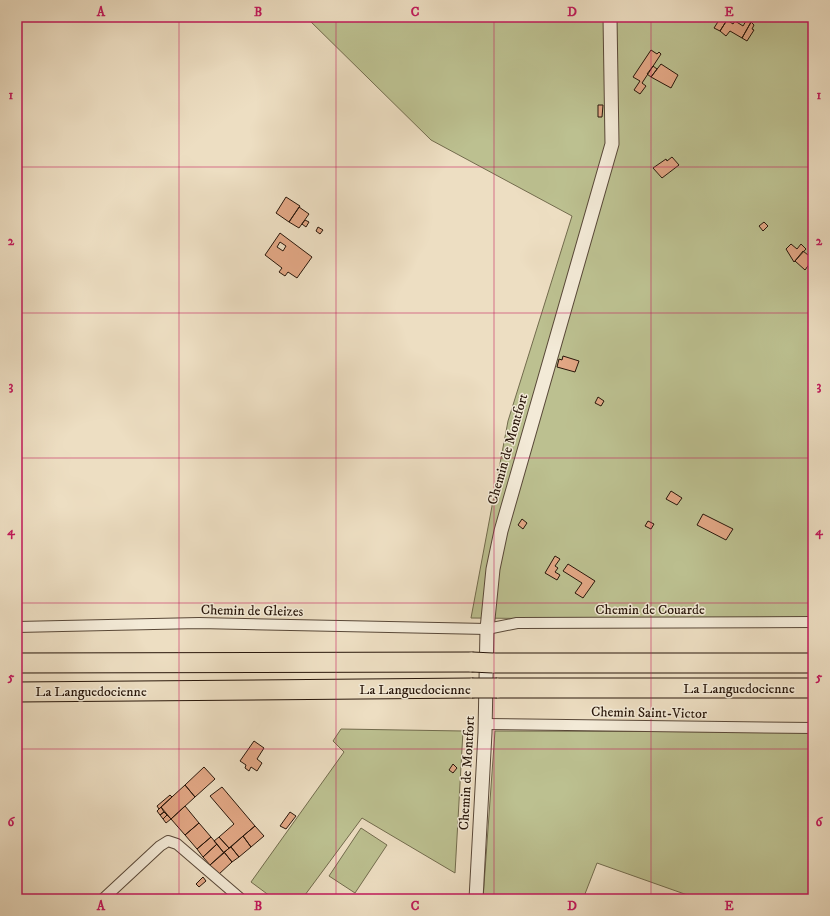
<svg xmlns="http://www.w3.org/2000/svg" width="830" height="916" font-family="'IM FELL DW Pica',serif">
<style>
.green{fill:#bcc090;stroke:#726b4d}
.building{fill:#e2a785;stroke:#28160a;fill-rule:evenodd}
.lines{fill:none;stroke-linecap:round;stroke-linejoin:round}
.minor-casing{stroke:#594838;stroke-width:12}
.tertiary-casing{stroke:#594838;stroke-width:15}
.motorway-casing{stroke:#28160a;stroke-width:21}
.minor{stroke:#f3ead7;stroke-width:10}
.tertiary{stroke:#f3ead7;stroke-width:13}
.motorway{stroke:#eddec2;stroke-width:19}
.motorway-bridge-casing{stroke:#28160a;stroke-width:21;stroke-linecap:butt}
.motorway-bridge{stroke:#eddec2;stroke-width:19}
.grid{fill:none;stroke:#c2185b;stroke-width:1;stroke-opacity:0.55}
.labels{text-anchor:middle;stroke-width:3;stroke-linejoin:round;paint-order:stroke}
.street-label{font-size:14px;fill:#28160a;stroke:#f3ead7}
.neatline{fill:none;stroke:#c2185b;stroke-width:1.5}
.grid-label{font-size:13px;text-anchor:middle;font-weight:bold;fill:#c2185b}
</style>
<rect width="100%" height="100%" fill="#eddec2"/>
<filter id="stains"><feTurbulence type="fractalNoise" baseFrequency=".005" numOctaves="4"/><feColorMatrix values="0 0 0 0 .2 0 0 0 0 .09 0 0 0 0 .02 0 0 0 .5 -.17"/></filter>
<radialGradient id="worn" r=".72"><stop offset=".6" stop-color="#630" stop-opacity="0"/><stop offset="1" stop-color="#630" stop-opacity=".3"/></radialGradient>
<path class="green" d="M306,17H813V621L471,618L508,421L572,216L431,140Z
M341,729L463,731L455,873L362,818L302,899H274L251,882L344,752L333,741Z
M495,731L813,732V899H693V897L597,863L583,899H483Z
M361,828L387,845L355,893L329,876Z"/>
<path class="building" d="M721,17L727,20L720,31L714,28Z
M740,17H754L742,38L730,31L726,36L720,31L727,20L733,24L735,21L743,26L746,21Z
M751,22L754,25L752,29L754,30L747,41L742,38Z
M651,50L657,54L659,52L661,54L642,83L646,86L640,94L634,90L640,81L633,77Z
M661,64L678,75L671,88L651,77Z
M653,66L657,69L651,77L647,74Z
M598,105H603L602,117H598Z
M672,157L679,165L662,178L653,168L666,159L667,161Z
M286,197L300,206L289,222L276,213Z
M299,207L309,214L299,228L289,222Z
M305,220L309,222L306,227L302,224Z
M764,222L768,226L763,231L759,226Z
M318,227L323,230L320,234L316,231Z
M280,233L312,257L297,278L288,272L285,276L279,272L282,268L265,255ZM280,242L286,246L283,251L277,247Z
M791,244L797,249L801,244L806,249L794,262L786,249Z
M803,251L813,259L805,270L795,261Z
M563,356L579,361L575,372L557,367L559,359L562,360Z
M598,397L604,401L601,406L595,403Z
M671,491L682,498L677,505L666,499Z
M703,514L733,529L726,540L697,525Z
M522,519L527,523L523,529L518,525Z
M648,521L654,524L651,529L645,526Z
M555,556L560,559L555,566L558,568L555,572L560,575L557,580L545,573Z
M568,564L595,581L583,598L575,593L582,583L563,571Z
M254,741L264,748L257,759L262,763L257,771L251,767L249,771L245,768L246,765L240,761Z
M453,764L457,768L453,773L449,770Z
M204,767L215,779L195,797L185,785Z
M185,785L195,797L171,819L161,807Z
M222,787L255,826L229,848L219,837L234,824L210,796Z
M170,795L172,797L159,809L157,806Z
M185,806L199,823L185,835L171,819Z
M161,807L164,812L160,815L157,811Z
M164,812L167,815L163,819L160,815Z
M290,812L296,816L286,829L280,826Z
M167,815L171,819L166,823L163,819Z
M199,823L211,837L197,849L185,835Z
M255,826L264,836L251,847L243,836Z
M243,836L251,847L239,857L231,847Z
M211,837L217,844L203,857L197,849Z
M219,837L229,848L224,853L214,841Z
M217,844L224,853L210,865L203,857Z
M231,847L239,857L232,862L224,852Z
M224,852L232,862L218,875L210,865Z
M203,877L206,881L199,887L196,884Z
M669,895L672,896L679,899H667Z"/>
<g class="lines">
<g class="minor-casing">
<path id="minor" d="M17,627L199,623L487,629L517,623L813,622
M485,724L813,728
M103,899L160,846L168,841L177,844L241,899"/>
</g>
<g class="tertiary-casing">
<path id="tertiary" d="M476,899L485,733L487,629L493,569L501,531L612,144L610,17"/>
</g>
<g class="motorway-casing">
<path id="motorway" d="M17,663L472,662
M493,663H813
M497,688H813
M17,692L472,688"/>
</g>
<use href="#minor" class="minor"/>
<use href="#tertiary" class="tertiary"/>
<use href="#motorway" class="motorway"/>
<g class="motorway-bridge-casing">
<path id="motorway-bridge" d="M472,662L493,663
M472,688H497"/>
</g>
<use href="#motorway-bridge" class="motorway-bridge"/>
</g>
<path class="grid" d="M179,17V899M336,17V899M494,17V899M651,17V899M17,167H813M17,313H813M17,458H813M17,603H813M17,749H813"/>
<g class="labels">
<g class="street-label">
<text transform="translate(507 449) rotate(-74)" y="5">Chemin de Montfort</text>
<text x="650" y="614">Chemin de Couarde</text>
<text transform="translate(252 610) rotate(1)" y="5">Chemin de Gleizes</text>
<text x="739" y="693">La Languedocienne</text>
<text x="415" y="694">La Languedocienne</text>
<text x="91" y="696">La Languedocienne</text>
<text transform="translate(649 712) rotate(1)" y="5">Chemin Saint-Victor</text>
<text transform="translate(466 773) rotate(-87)" y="5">Chemin de Montfort</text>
</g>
</g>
<rect width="830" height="916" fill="none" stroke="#eddec2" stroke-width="44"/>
<rect x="22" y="22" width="786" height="872" class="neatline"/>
<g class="grid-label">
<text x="101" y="16">A</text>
<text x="258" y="16">B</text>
<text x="415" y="16">C</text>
<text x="572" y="16">D</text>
<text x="729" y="16">E</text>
<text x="11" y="99">1</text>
<text x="819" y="99">1</text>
<text x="11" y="245">2</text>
<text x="819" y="245">2</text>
<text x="11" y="390">3</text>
<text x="819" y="390">3</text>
<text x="11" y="535">4</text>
<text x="819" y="535">4</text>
<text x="11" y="681">5</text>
<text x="819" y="681">5</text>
<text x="11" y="826">6</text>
<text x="819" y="826">6</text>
<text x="101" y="910">A</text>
<text x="258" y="910">B</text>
<text x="415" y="910">C</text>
<text x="572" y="910">D</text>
<text x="729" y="910">E</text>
</g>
<rect width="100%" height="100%" filter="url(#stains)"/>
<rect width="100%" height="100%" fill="url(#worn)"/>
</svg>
